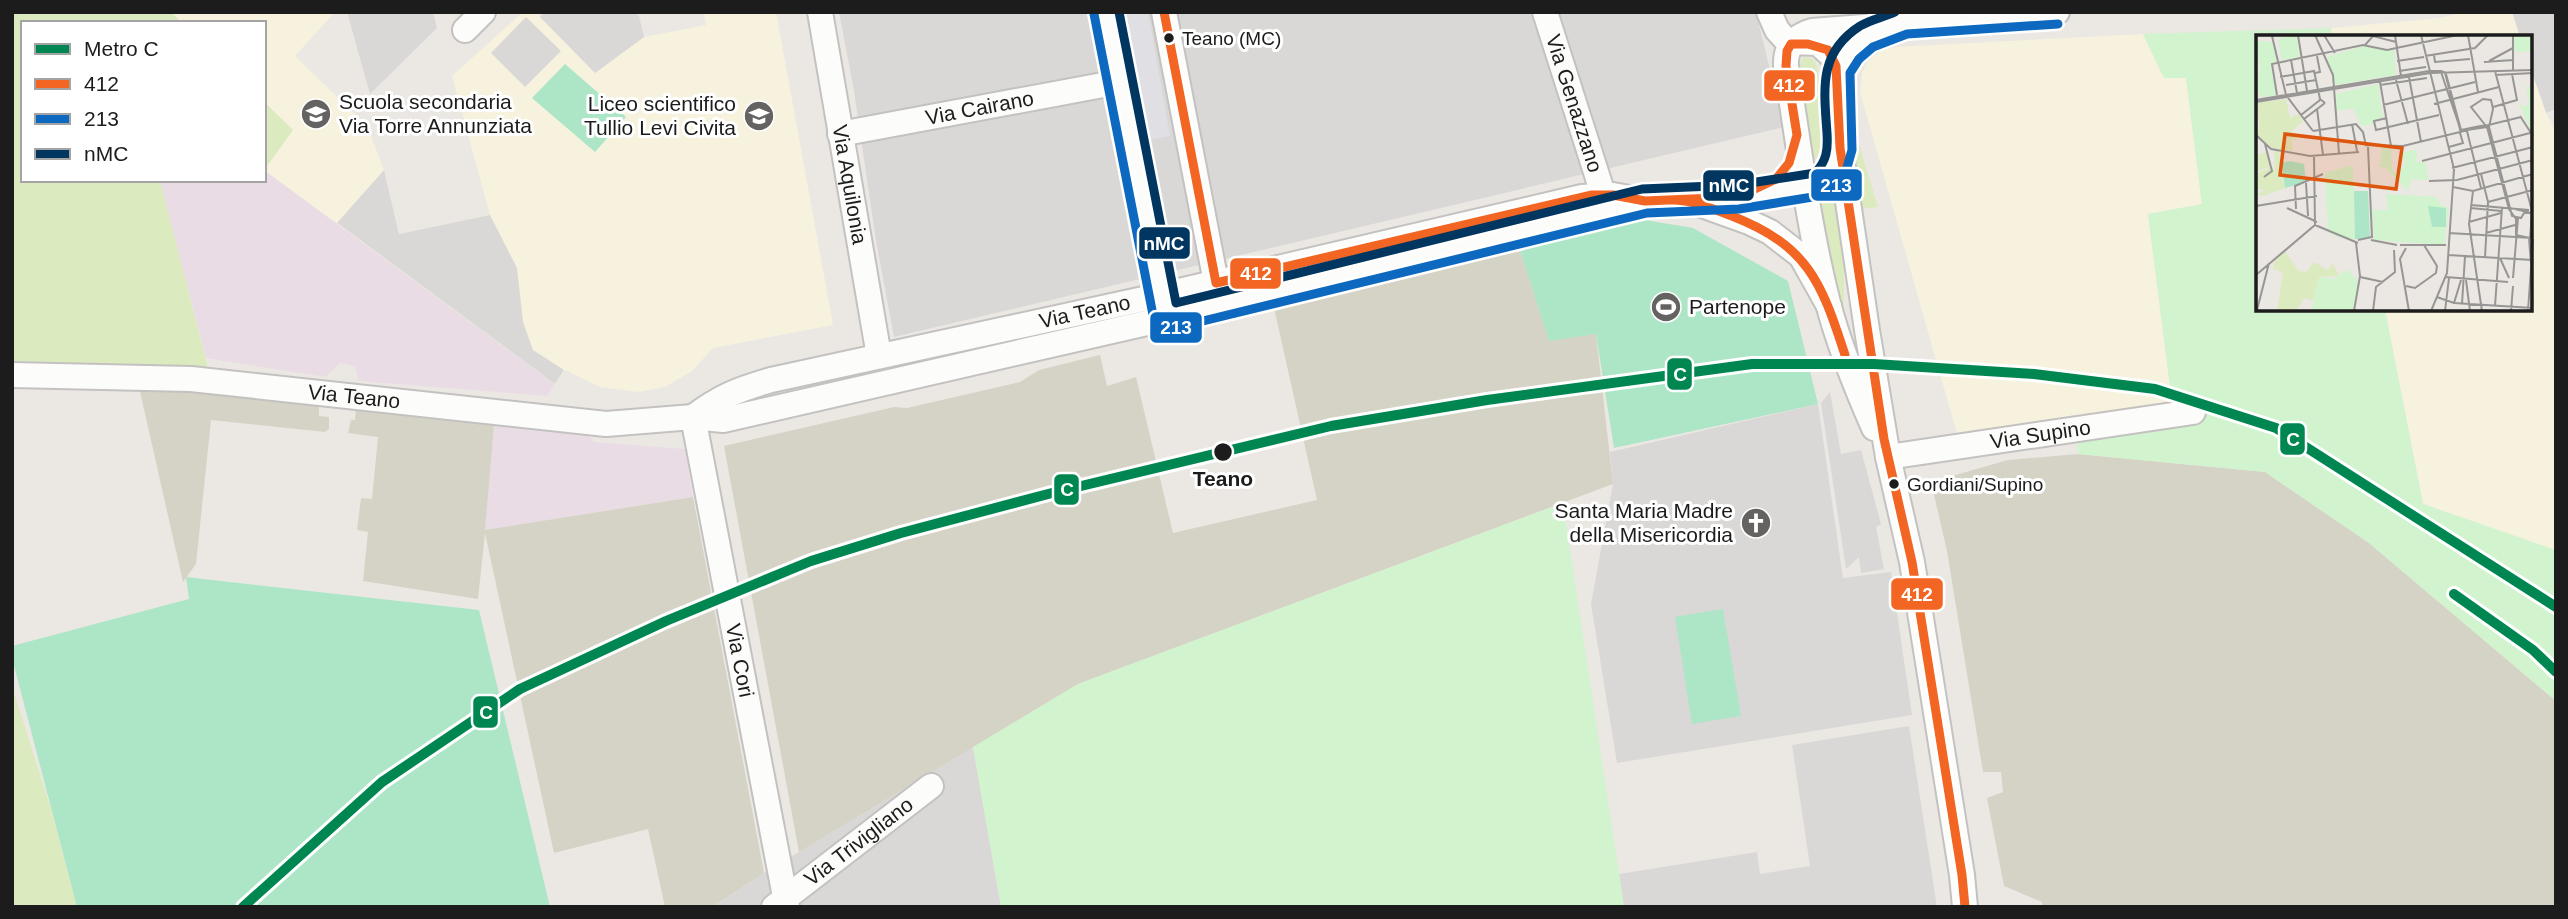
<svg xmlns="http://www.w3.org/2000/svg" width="2568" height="919" font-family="Helvetica,sans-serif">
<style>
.residential{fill:#dad8d6}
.industrial{fill:#e9dce5}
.education{fill:#f6f2de}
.religious{fill:#d9d8d6}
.construction{fill:#d5d3c5}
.grass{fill:#dceac0}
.park{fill:#d1f3cd}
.pitch{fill:#ade5c7}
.plaza{fill:#dfdfe4}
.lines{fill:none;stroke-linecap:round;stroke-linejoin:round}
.minor-casing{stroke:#c3c2c0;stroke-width:28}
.minor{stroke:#fcfcfb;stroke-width:24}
.bus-1-casing{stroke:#fff;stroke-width:14}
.bus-2-casing{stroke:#fff;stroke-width:14}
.bus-3-casing{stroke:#fff;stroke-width:14}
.bus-1{stroke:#f26522;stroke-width:9}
.bus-2{stroke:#0c69bf;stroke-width:9}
.bus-3{stroke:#00365f;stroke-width:9}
.metro-1-casing{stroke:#fff;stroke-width:16}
.metro-1{stroke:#008751;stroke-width:10}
.bus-dot{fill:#1c1c1c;stroke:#fff;stroke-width:2.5}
.labels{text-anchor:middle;stroke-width:6;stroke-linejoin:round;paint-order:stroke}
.bus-label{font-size:19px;fill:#1c1c1c;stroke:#fff;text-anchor:start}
.poi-label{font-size:21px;fill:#1c1c1c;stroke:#fff;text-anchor:start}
.street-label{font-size:21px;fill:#1c1c1c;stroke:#fff}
.stop-label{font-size:21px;font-weight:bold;fill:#1c1c1c;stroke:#fff}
.inset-road{fill:none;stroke:#989694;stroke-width:2}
.view{fill:#de560d;fill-opacity:0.15;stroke:#de560d;stroke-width:3.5}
.inset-edge{fill:none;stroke:#1c1c1c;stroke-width:3.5}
.line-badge{stroke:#fff;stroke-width:2.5}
.badge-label{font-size:19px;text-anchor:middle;font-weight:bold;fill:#fff}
</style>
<rect width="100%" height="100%" fill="#ebe8e4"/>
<path class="residential" d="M347,12H433L437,28L370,94Z
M839,12H1756L1784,127L894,337L876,241L854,91Z
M2512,12H2556V109L2546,113L2531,70V37H2520Z
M1909,726L1937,907H1624L1619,874L1757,852L1760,874L1810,866L1792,745Z
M973,747L1001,907H712L764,873Z"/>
<path class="industrial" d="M264,170L555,384L547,396L359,381L355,366L340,363L325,377L206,358L160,180H264Z
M494,425L589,435L594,442L685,449L693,497L484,530Z"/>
<path class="education" d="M171,12H335L295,56L367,126L384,170L399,234L490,215L452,76L523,12H536L595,73L644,37L706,25L704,12H776L833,325L713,348L692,371L665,387L638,392L600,387L565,370L555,384L264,170L293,130L264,102V23H182Z
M2464,12H2512L2520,37H2332L2331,28L2440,18Z
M2143,34L2164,78L2186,77L2202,205L2148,214L2172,402L2076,423L1959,441L1860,92L1862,72L1868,61L1881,51L1896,47Z
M2531,70L2546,113L2556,132L2555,551L2423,504L2385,310H2531Z"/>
<path class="religious" d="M545,12H634L639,16L644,37L595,73L540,17Z
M526,17L561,51L525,87L491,53Z
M384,170L399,234L490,215L517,268L523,322L533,350L564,370L555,384L337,223Z
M1830,392L1841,454L1861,450L1881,524L1876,527L1884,569L1861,573L1859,557L1846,569L1821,403Z
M1818,404L1843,578L1891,572L1912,715L1617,763L1591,604L1613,484L1610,452Z"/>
<path class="construction" d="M1519,247L1549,340L1596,334L1613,484L1078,684L799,852L724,446L894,407L907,408L1020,382L1039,370L1100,355L1107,386L1136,377L1173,533L1317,500L1274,308Z
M139,387L319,404V416L329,417V429L325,432L211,420L196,564L183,582Z
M356,408L494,425L485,530L693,497L764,873L712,907H665L648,829L554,853L485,533L478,599L363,581L368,532L357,530L361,498L372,499L378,437L348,433L351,420H355Z
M2078,454L2265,472L2369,543L2556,701V907H2042V902L2004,886L1987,798L2003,792L2001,772H1983L1947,551L1931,482L2008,460Z"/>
<path class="grass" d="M12,12H171L182,23H23V180H160L208,368L12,364Z
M1804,57L1812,58L1816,63C1821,95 1837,138 1811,164L1797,67Z
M264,102L293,130L264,170Z
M1851,118L1878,207L1862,209L1851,134Z
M1835,195L1844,264V309L1825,254L1817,198Z
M12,686L51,809L77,907H12Z"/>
<path class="park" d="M2331,28L2332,37H2258V310H2385L2423,504L2556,550V701L2369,543L2265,472L2078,454L2076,423L2172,402L2148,214L2202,204L2186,78H2164L2143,34Z
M1563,503L1624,907H1001L973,747L1078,684Z"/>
<path class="pitch" d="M565,64L626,117L595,152L532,98Z
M1639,219L1693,228L1788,281L1818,404L1614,448L1596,334L1549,341L1519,247Z
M186,577L479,610L550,907H77L12,658V646L189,599Z
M1723,609L1741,716L1692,724L1675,617Z"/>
<path class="plaza" d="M1124,12H1148L1170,136L1148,140Z"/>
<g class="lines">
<g class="minor-casing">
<g id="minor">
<path id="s1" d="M820,12L879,356"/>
<path d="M1106,12L1164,310"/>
<path d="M1164,12L1219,298"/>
<path id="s2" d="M1545,12L1603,194"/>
<path d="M1769,12L1777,30L1788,42L1818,43L1832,56L1838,70L1837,105L1840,148L1867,330L1888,457L1912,562L1962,875L1965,907"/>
<path d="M465,30L483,12"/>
<path d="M1838,70C1849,48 1864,36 1886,28"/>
<path id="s3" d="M840,134L1119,82"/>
<path d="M1699,199C1724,198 1810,194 1827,180C1836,172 1837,161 1840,150"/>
<path id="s4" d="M12,375L191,379L606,424L693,417L723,420L1221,306L1645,201L1688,200L1749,222L1770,232L1801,256L1829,306"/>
<path id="s5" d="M693,417C721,396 737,390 771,380L1162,295L1582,197L1613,195L1634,199"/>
<path id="s6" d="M693,417L787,907"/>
<path d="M1874,428C1856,387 1839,346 1828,303C1808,225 1799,145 1786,66C1785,48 1794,36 1812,31L2057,12"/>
<path id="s7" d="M1888,457L2193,412"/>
<path id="s8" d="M774,907L931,786"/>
</g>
</g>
<use href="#minor" class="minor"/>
<g class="bus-1-casing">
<path id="bus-1" d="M1164,12L1216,283L1592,195H1613L1645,201L1738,197L1776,179L1789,163L1797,135L1786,66L1787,51L1791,44H1808L1828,50L1836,66L1840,148L1884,439L1912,562L1962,875L1965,907
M1675,200C1695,201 1713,209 1732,216C1808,246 1821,281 1845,355"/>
</g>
<g class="bus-2-casing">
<path id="bus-2" d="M1094,14L1154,320L1158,328L1166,330L1647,213L1739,209L1825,195L1844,178L1852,150L1850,73L1859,59L1873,47L1907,34L2058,24"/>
</g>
<g class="bus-3-casing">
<path id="bus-3" d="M1119,12L1176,303L1642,189L1737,185L1815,173C1827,161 1828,149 1827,133C1824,89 1818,53 1860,26C1870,20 1884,17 1895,12"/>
</g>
<use href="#bus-1" class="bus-1"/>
<use href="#bus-2" class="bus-2"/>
<use href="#bus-3" class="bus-3"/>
<g class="metro-1-casing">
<path id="metro-1" d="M2454,594L2533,650L2556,672
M243,907L382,782L520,689L666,621L811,561L901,533L1052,493L1331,426L1487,400L1752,364H1874L2034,374L2155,389L2276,428L2556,607"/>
</g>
<use href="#metro-1" class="metro-1"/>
</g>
<defs>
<g id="school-disc" transform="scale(1.575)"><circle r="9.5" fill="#646362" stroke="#fff"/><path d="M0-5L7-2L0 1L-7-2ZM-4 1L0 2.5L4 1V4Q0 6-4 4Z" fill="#fff"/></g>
<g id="stadium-disc" transform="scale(1.575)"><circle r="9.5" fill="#646362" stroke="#fff"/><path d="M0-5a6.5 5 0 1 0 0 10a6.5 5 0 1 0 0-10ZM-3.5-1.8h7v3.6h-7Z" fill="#fff"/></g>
<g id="church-disc" transform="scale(1.575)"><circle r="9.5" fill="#646362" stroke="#fff"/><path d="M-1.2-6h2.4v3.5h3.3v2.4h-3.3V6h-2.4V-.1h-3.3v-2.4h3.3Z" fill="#fff"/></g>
</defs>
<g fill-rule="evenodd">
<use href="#school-disc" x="316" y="114"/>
<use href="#school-disc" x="759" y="116"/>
<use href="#stadium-disc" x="1666" y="307"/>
<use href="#church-disc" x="1756" y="523"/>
</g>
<g class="bus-dot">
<circle cx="1169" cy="38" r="6"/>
<circle cx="1223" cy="452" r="10"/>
<circle cx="1894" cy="484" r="6"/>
</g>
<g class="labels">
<g class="bus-label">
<text x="1182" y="45">Teano (MC)</text>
<text x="1907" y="491">Gordiani/Supino</text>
</g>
<g class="poi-label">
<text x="339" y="109">Scuola secondaria<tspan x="339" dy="24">Via Torre Annunziata</tspan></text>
<text x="736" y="111" text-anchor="end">Liceo scientifico<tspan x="736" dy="24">Tullio Levi Civita</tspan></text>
<text x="1689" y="314">Partenope</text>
<text x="1733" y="518" text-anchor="end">Santa Maria Madre<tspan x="1733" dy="24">della Misericordia</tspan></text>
</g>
<g class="street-label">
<text dy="7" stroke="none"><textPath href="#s2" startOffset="96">Via Genazzano</textPath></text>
<text dy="7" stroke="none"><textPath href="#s3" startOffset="142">Via Cairano</textPath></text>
<text dy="7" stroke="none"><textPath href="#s1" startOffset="175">Via Aquilonia</textPath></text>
<text dy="7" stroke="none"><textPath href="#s5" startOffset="408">Via Teano</textPath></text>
<text dy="7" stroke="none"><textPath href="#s4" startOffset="343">Via Teano</textPath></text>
<text dy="7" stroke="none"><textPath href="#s7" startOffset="154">Via Supino</textPath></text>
<text dy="7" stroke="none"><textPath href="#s6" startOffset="248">Via Cori</textPath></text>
<text dy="7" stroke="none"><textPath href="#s8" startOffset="107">Via Trivigliano</textPath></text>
</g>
<g class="stop-label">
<text x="1223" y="486">Teano</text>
</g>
</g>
<g transform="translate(2256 35)">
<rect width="276" height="276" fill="#ebe8e4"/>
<path d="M30,64L34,83L42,79L47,86L35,97L42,106L35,104L37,116L16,113L0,100L4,90L0,68ZM18,115L23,116L29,153L38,150L7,161L0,159L10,155L0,154V139L15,132L0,136V120L11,117L19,138ZM28,215L43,236L50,237L58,227L72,235L77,228L83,241L63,242L57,266L48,263L41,276H21L27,237L17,234L20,222Z" fill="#dceac0"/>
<path d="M28,0H41L44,22L26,25L22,6ZM257,0H276V16L257,17ZM0,6L17,7L21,27L14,28L21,60L5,62L0,54L4,33ZM108,11L138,15L140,40L79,50L71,22ZM122,49L127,82L117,89L105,91L97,73L81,76L80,59ZM270,51L276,52V99L262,66L266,71L273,70ZM126,112L135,113L136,135L142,138L149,129L144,118L161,114L160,127H169L173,145L155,144L152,156L129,133L121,131L125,128ZM97,130L99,204L80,202L72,197L69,138ZM130,159L181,162L185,170L193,173L188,210L118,205L116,175H132ZM91,234L102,246L97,276H55L63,242L79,244Z" fill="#d1f3cd"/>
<path d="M34,126L48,129L50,147L29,153L26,128ZM98,156H112L114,204H99ZM172,171L190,173V192H176Z" fill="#ade5c7"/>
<path class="inset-road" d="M42,0L51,56M59,0L77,40L83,119M68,0L79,18M139,0L145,41M165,0L198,134L191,238L175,276M212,0L222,57M257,0V35M16,1L30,60L57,96M109,10L117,1L140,7M131,15L202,0M178,20L179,27L214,24M169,21L219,13L232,0M35,25L41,58M141,26L168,22M233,26L257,13M228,27L257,25M143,36L170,32M239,36L276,176L275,203M59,38L64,37L61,21M189,38L205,98M239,40L277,38M24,42L58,36L64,64L69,68M153,42L165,107M140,45L152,89M124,47L135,111M30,50L60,45M124,50L171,43M21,60L16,29L107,10L131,15M0,65L173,36H185L188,37L190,39L205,95L229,90L231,91L232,92L254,173L276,178L274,203L260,200V184L253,174L231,92L205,96L185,37M0,67L174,38L277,35M178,69L243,52M127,70L219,47M237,72L261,65L256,39M61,74L67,120M45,80L64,65M264,81L277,101M131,83L118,86L120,95L183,80M48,84L69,68M96,89L101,116M230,91L215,72L227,64L235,65L237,74L233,92L256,181L265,183L268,178H277M57,96L100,89L107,97L110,111M211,96L225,153M0,100L15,114L54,121L103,117M110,110L147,111L265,82M193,112L207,108L204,98M58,122L59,190M166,126L274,98M196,133L277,112M225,139L232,167L229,223M8,142L16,136L9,109M173,146L201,145L277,125M50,148L52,181M197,152L217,156L277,139M217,156L213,189L226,276M232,167L277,155M215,170L273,175M0,171L61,161M31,173L61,187M215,173L245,176M40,174L39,151L67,139M213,187L245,178M193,198L276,203M230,198L259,190M273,203L275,229M102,205L116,202L112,112M115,205L141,210M144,210H190M150,213L144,224L153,276M192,220L277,225M244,223L253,243M0,240L59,190L102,208M104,242L127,247M190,242L252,247M257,243L262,183M210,245L214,276M150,251L159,253L180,238L181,231L168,210M181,262L198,268L277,273M198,268L205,245M206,269L209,221M239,271L246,173M1,275L13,228M98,276L104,241L100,208M117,276L120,252L139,237L138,215M189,276L193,243M255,276L257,251M272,276L277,204"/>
<path class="view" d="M29,99L146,113L140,154L24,140Z"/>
<rect width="276" height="276" class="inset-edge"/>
</g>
<g class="line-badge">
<rect x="1763" y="69" width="53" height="33" rx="7" fill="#f26522"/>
<rect x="1810" y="168" width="53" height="34" rx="7" fill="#0c69bf"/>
<rect x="1702" y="169" width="53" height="33" rx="7" fill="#00365f"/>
<rect x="1138" y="226" width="53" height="34" rx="7" fill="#00365f"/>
<rect x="1229" y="257" width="53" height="33" rx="7" fill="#f26522"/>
<rect x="1149" y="311" width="54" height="33" rx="7" fill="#0c69bf"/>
<rect x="1666" y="357" width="27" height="34" rx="7" fill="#008751"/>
<rect x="2279" y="422" width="27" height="34" rx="7" fill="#008751"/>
<rect x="1053" y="473" width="27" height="33" rx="7" fill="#008751"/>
<rect x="1890" y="577" width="54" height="34" rx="7" fill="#f26522"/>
<rect x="472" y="695" width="27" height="34" rx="7" fill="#008751"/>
</g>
<g class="badge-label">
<text x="1789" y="92">412</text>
<text x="1836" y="192">213</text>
<text x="1729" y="192">nMC</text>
<text x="1164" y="250">nMC</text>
<text x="1256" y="280">412</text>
<text x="1176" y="334">213</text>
<text x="1680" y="381">C</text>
<text x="2293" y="446">C</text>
<text x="1067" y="496">C</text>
<text x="1917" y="601">412</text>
<text x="486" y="719">C</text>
</g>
<rect width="2568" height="919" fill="none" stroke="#1c1c1c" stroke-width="28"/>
<rect x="21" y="21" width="245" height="161" fill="#ffffff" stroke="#a4a4a4" stroke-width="2"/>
<rect x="35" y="44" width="35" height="10" fill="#008751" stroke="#a4a4a4" stroke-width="2"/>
<text x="84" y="56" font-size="21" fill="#1c1c1c">Metro C</text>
<rect x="35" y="79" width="35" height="10" fill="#f26522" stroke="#a4a4a4" stroke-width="2"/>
<text x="84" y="91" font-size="21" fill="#1c1c1c">412</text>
<rect x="35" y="114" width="35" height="10" fill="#0c69bf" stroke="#a4a4a4" stroke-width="2"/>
<text x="84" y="126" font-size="21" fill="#1c1c1c">213</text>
<rect x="35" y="149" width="35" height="10" fill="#00365f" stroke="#a4a4a4" stroke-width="2"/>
<text x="84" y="161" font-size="21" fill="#1c1c1c">nMC</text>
</svg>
